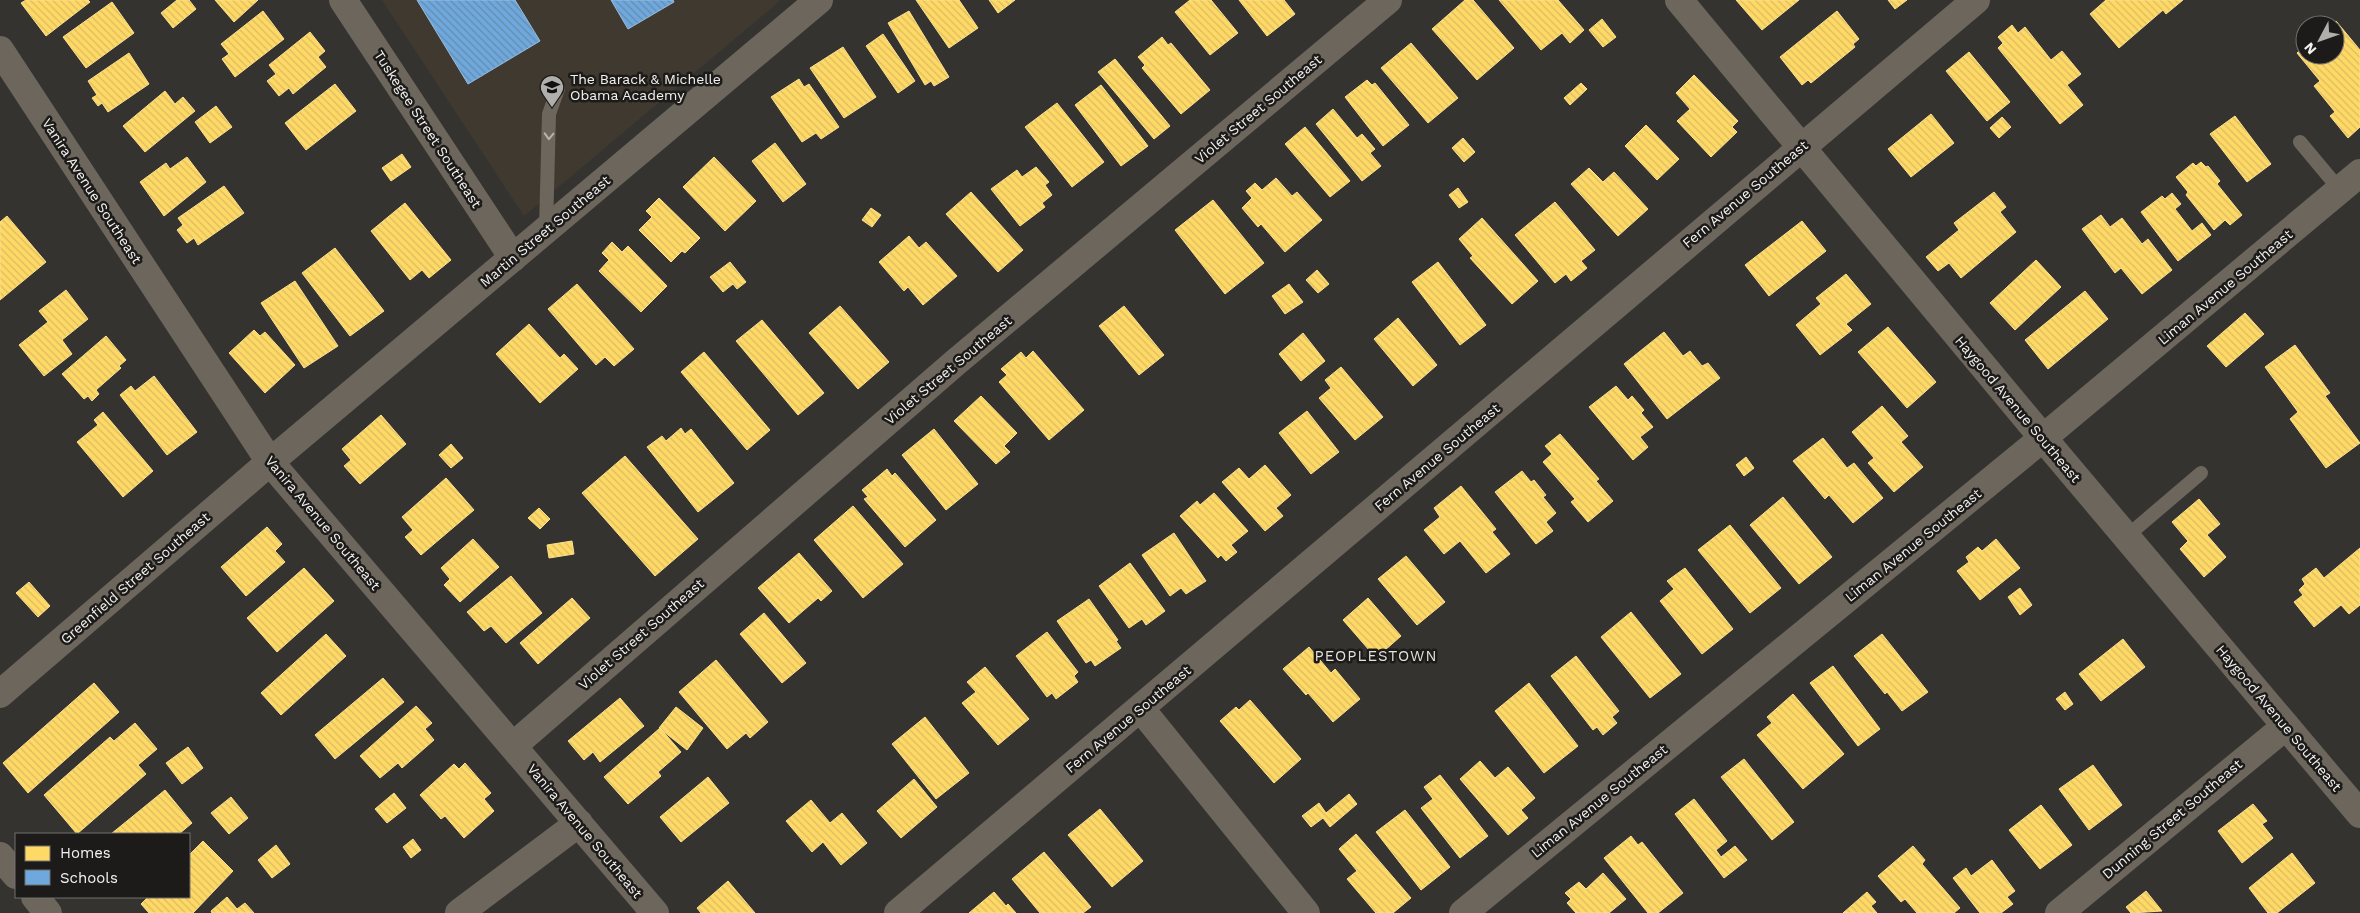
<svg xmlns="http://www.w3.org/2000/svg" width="2360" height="913" font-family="'Work Sans',sans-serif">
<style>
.built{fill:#403930}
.homes{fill:url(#homes-back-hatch);stroke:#fce08f}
.schools{fill:url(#schools-back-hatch);stroke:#97bee1}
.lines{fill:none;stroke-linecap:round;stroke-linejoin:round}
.service{stroke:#6c665d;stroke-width:14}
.minor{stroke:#6c665d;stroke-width:28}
.tertiary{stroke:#6c665d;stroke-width:28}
.oneway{stroke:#b7b3ad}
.labels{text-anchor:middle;stroke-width:5;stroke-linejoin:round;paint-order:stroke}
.poi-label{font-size:14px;fill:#f4f2ee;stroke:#1d1b19;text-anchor:start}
.street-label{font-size:14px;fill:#f4f2ee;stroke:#1d1b19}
.neighbourhood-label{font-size:15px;letter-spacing:1px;fill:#e5e1db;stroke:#1d1b19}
</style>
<defs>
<pattern id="homes-back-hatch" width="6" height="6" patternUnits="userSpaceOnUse" patternTransform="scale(1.25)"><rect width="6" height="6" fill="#ffd966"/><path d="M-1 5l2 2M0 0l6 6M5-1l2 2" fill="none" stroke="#dbbc60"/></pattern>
<pattern id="schools-back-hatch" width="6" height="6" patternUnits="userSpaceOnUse" patternTransform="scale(1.25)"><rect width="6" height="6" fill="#6fa8dc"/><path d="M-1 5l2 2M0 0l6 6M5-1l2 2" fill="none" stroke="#648caf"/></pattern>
</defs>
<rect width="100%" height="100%" fill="#353330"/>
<path class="built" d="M382,0H781L524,216Z"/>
<path class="homes" d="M26,0H88L90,2L46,36L21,3Z
M177,0H189L196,9L173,28L161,13Z
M215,0H258L234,22Z
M916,0H959L978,28L949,48Z
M989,0H1015L998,13Z
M1190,0H1211L1238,33L1210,55L1175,12Z
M1239,0H1284L1295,14L1267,36Z
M1465,0H1473L1514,48L1477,80L1432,29Z
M1499,0H1558L1584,30L1570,43L1562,33L1541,50Z
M1736,0H1799L1762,30Z
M1888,0H1907L1895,9Z
M2106,0H2183L2166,14L2163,10L2119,48L2090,14Z
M112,2L134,33L86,68L63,37Z
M263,11L284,39L235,77L222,59L229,54L221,44Z
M909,11L949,77L934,86L931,81L925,85L888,23Z
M1837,11L1859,39L1853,44L1855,47L1811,83L1808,80L1802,85L1780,57Z
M1602,19L1616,37L1603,47L1589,30Z
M2336,21L2360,50V127L2348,138L2330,116L2335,112L2314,86L2320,81L2297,53L2305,46V55H2335V25H2331Z
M2012,25L2018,33L2025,27L2051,60L2062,51L2081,74L2067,85L2083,105L2060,124L1998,48L2003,43L1998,37Z
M310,32L325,51L318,57L326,67L293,94L289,88L279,96L267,81L276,74L269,65Z
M883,34L915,81L898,93L866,46Z
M1162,37L1168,45L1171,43L1210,90L1181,114L1142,68L1145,65L1138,57Z
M1411,43L1458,98L1428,123L1381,68Z
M843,47L876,97L844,118L810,68Z
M1969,52L2010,102L1987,121L1946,71Z
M129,53L149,84L108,112L102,103L98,106L92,98L97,95L88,81Z
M1115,59L1170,126L1154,139L1098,72Z
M1694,75L1738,121L1732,127L1737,132L1711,157L1677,121L1690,109L1676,93Z
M799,79L804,87L809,84L839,127L821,139L816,133L802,142L771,97Z
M1367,80L1372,85L1375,83L1409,125L1383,146L1345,97Z
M1581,83L1587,89L1570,105L1564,98Z
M335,84L356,111L306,150L285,123Z
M1101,85L1148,146L1121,166L1075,105Z
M165,91L175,104L183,97L195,111L145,152L123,126Z
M1057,103L1104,162L1072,187L1025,127Z
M216,106L232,127L210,143L195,122Z
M1333,109L1357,138L1362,134L1375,149L1370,153L1381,166L1362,181L1316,124Z
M1931,114L1954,143L1911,177L1888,149Z
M2235,116L2271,164L2247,182L2210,134Z
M2002,117L2011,127L1999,138L1990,128Z
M1646,125L1679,159L1657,180L1625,146Z
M1305,127L1350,181L1330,197L1285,144Z
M1463,138L1475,152L1464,162L1452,148Z
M775,143L806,184L783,202L752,161Z
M402,154L411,167L391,181L382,168Z
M187,157L206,182L164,216L140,182L166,163L170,169Z
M714,157L756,201L725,231L683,187Z
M2201,162L2206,167L2208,166L2220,181L2217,184L2242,215L2230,225L2225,220L2214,230L2186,195L2188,192L2176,177L2193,163L2196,166Z
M1036,167L1049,182L1045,185L1052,195L1042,203L1045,207L1020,226L991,189L1017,170L1022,177Z
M1589,168L1603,182L1614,172L1648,209L1618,236L1571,184Z
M1276,178L1292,196L1297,192L1322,220L1285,252L1261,224L1258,227L1242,208L1252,198L1246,191L1255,183L1262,190Z
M224,186L244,213L198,245L194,238L187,243L177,230L183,225L178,218Z
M1458,188L1468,202L1459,208L1449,195Z
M971,192L1023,250L998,272L946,214Z
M1994,192L2006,207L2000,212L2016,232L1961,278L1949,263L1938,271L1926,257L1959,230L1954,223Z
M2172,193L2181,204L2175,209L2192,231L2202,223L2211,235L2178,261L2141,212L2162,196L2165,199Z
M659,198L700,238L685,253L682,251L671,262L639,230L652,217L646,211Z
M1213,200L1264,263L1225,294L1175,230Z
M1555,202L1595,250L1581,261L1587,268L1571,281L1566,274L1555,283L1515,235Z
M405,203L451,260L429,278L422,270L410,280L371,231Z
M871,208L881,215L872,227L862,220Z
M2101,215L2110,227L2122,218L2142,244L2148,239L2172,270L2142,294L2121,268L2115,273L2082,229Z
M7,216L46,262L0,300V222Z
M1482,218L1538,281L1512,304L1470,258L1473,256L1459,239Z
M1802,221L1826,251L1769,296L1745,265Z
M909,236L919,248L926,242L957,276L923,305L908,287L904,291L879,262Z
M612,242L622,252L628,246L667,286L641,312L599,271L609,260L602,253Z
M335,248L384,311L350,336L302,273Z
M2036,260L2061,287L2015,330L1990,303Z
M730,262L746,282L737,289L733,284L723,292L710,277Z
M1438,262L1486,325L1460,345L1412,282Z
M1317,270L1329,284L1318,293L1306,280Z
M1846,274L1871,304L1846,324L1852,330L1820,355L1796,325L1821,304L1816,298Z
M295,281L338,346L304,368L261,303Z
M577,284L634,349L614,366L605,357L596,365L548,309Z
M1289,284L1303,302L1285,314L1272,296Z
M66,290L88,319L62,340L72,354L44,376L19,345L48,322L39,311Z
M2085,291L2108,319L2048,369L2025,340Z
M840,306L889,362L858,389L809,333Z
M1124,306L1164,355L1139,375L1099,326Z
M2245,313L2264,334L2226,367L2207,346Z
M1398,318L1437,365L1413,386L1374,339Z
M762,320L824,393L798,415L736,341Z
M529,324L560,358L564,354L578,369L540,403L496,354Z
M1888,327L1936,382L1907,408L1858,352Z
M254,330L260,336L265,332L295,365L265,393L229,353Z
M1664,332L1683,356L1690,351L1702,366L1708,363L1720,378L1667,419L1624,364Z
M1303,333L1325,361L1301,381L1279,354Z
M106,336L126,360L119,366L121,368L96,390L99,394L92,401L88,396L84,399L62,374Z
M2295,345L2330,393L2325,396L2360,443L2326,468L2290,419L2298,412L2265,367Z
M1033,351L1084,410L1049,440L999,382L1007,375L1001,369L1021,352L1026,358Z
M704,352L770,430L747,450L681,372Z
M1341,367L1383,417L1355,440L1319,398L1331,388L1325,380Z
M154,376L197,432L167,455L120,395L131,386L135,391Z
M1616,386L1628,400L1632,396L1644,410L1641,413L1653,427L1640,437L1648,447L1633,460L1589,407Z
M981,396L1017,433L1004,446L1010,452L996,464L954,421Z
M1882,406L1908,436L1901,442L1923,467L1894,492L1868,463L1874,458L1852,432Z
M1307,411L1339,452L1311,474L1279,433Z
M103,412L153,471L123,497L77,442L98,425L94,420Z
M381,415L406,444L360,484L344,466L351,460L342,449Z
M681,428L685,434L691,429L734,483L698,512L647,447L662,436L666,441Z
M934,429L978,484L946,510L902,455Z
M1560,434L1599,479L1596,481L1613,501L1588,522L1571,502L1575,499L1543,462L1552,454L1545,446Z
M1823,438L1847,468L1854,463L1883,498L1853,523L1829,495L1825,499L1793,461Z
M451,444L463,458L451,468L439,455Z
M625,456L698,539L655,576L582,493Z
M1746,457L1754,468L1744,476L1736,465Z
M1265,465L1291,495L1276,508L1283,516L1265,531L1222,482L1239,468L1249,479Z
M887,469L892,476L895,473L936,520L905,547L864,499L868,497L862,490Z
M1522,471L1531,482L1534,480L1546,495L1543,497L1556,513L1546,522L1553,531L1536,544L1495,492Z
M446,478L474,510L421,555L405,537L413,530L402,517Z
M1461,486L1496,529L1492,532L1510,554L1486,573L1460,541L1444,554L1424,530L1440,517L1434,508Z
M1214,493L1248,531L1231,545L1237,552L1226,561L1221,555L1218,558L1180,516L1197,501L1200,505Z
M1783,497L1832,557L1799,584L1750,525Z
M2199,499L2220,524L2207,535L2226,557L2204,577L2180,549L2188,541L2172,522Z
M853,506L903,564L863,598L814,540Z
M539,508L550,519L540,529L528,518Z
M1730,525L1781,588L1750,613L1698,550Z
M267,527L282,544L275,551L285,562L246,596L221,567Z
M1174,533L1206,581L1186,594L1181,588L1170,596L1142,555Z
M473,539L499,567L460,602L444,585L450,579L441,568Z
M1996,539L2020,568L1980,600L1957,571L1969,562L1966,557L1978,547L1982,551Z
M572,541L574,554L549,558L547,545Z
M2360,548V605L2349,614L2341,605L2314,627L2294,602L2303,595L2299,590L2305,584L2302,579L2316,568L2324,578Z
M799,553L832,591L821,601L818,598L789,623L758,588Z
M1406,556L1445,602L1417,625L1378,579Z
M1130,563L1165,611L1146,625L1142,619L1129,628L1099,586Z
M304,568L334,601L277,652L247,618Z
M1685,568L1733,629L1702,654L1660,601L1674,589L1667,581Z
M511,576L542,613L506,643L491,626L484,631L467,612Z
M29,582L50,606L38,617L16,593Z
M2020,588L2032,605L2020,615L2008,597Z
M572,598L590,618L538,664L520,643Z
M1368,598L1401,636L1376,658L1343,620Z
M1089,599L1118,640L1116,641L1121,648L1095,666L1091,660L1086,663L1057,621Z
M1631,612L1681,674L1650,698L1601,637Z
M764,613L806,663L782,683L740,634Z
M1047,632L1078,672L1074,676L1078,682L1056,699L1052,693L1047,697L1016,656Z
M326,634L346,656L281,715L261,693Z
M1882,634L1928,692L1902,711L1887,692L1885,694L1854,656Z
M2123,639L2145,667L2101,701L2079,674Z
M1309,647L1331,673L1335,669L1360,699L1333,722L1308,693L1306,695L1283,669Z
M1576,656L1619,711L1612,717L1617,723L1603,735L1597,727L1593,730L1551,676Z
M716,660L768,722L750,738L746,733L727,749L679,692Z
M1833,666L1880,729L1858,746L1810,683Z
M985,667L1029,719L998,745L962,703L976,692L967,682Z
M383,678L404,702L335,759L315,735Z
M94,683L119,712L28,793L3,763Z
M1529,683L1578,746L1544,773L1495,711Z
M2065,692L2073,704L2065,710L2056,699Z
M1793,694L1844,754L1803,789L1757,735L1772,723L1767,717Z
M620,698L644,726L600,762L593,752L584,760L568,741Z
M1250,700L1301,759L1274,783L1220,721L1236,707L1239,710Z
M416,706L432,723L425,729L434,740L402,768L398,763L380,778L360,756Z
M676,707L703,728L687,750L659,728Z
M925,717L969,773L936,799L892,744Z
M135,723L157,749L138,765L146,774L77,834L44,795L110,737L114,741Z
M660,728L681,752L658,772L661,776L628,804L604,777Z
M188,747L203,768L182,784L166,763Z
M1744,759L1794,822L1772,840L1721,777Z
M1480,761L1495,778L1508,767L1535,798L1521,810L1528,818L1508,835L1460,779Z
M465,763L491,793L484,799L494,811L464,838L445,816L441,819L420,795L454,764L459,769Z
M2093,765L2122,805L2089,830L2059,789Z
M1440,775L1488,836L1460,858L1421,808L1433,799L1424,787Z
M708,777L729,803L681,842L660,817Z
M914,779L937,807L901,838L877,811Z
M165,790L192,823L179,834H111Z
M394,793L406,808L387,823L375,809Z
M1349,794L1357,804L1330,827L1323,818L1311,827L1302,816L1319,803L1326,813Z
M231,797L248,818L229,834L211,813Z
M1694,799L1727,841L1716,850L1721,857L1735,846L1747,860L1724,878L1675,814Z
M811,800L830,823L842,813L867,843L841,865L823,842L812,852L786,821Z
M2253,804L2267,821L2262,824L2273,838L2242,863L2218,831Z
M2041,805L2072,845L2040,869L2009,830Z
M1100,809L1143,861L1112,887L1068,835Z
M1405,810L1450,867L1421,890L1376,832Z
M1356,834L1411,898L1393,913H1376L1347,879L1357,871L1339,849Z
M1631,836L1638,845L1642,842L1683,893L1658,913H1648L1604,858Z
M413,839L421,850L411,858L403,847Z
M203,841L233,871L193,913H149L141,904L148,897H189V855Z
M276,845L290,864L272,878L258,860Z
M1913,846L1925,860L1922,864L1960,908L1954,913H1917L1905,899L1901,902L1878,876Z
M1044,852L1091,907L1083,913H1040L1012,879Z
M2292,853L2315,883L2277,913H2268L2249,888Z
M1992,860L2015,891L2007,897L2013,904L2001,913H1980L1953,878L1966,868L1971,876Z
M1603,873L1626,899L1609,913H1576L1567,903L1571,899L1565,893L1579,882L1586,889Z
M728,881L755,913H701L697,908Z
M2146,891L2162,911L2131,913L2126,907Z
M994,892L1006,906L1008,904L1016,913H969Z
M1867,892L1876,902L1871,906L1877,913H1843Z
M227,897L237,909L245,903L254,913H212L211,911Z"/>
<path class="schools" d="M417,0H515L540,41L468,84Z
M611,0H673L674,2L628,29Z"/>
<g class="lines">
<path class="service" d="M2300,142L2340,190
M546,229L549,114L558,89
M2126,537L2201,473"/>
<path class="minor" d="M343,0L513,258
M1679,0L2043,438L2360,814
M0,50L270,462L655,913
M0,694L270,462L819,0
M1141,709L1306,913
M513,746L956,362L1388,0
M459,913L579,823
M898,913L1976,0
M1463,913L2043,438L2360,173
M2059,913L2286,726"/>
<path class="tertiary" d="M0,856L16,875
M35,897L48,913"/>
</g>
<defs><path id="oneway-chevron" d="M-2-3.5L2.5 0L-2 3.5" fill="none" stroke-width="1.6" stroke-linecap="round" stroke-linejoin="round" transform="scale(1.25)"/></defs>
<use class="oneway" href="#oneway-chevron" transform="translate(549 136) rotate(92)"/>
<defs>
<g id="school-pin" transform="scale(1.25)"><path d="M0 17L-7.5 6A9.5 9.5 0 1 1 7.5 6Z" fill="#b1afac" stroke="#1d1b19"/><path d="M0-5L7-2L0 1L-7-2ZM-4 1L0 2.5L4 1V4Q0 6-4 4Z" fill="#111"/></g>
</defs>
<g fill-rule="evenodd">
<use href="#school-pin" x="552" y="87"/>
</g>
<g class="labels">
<g class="poi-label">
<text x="570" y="84">The Barack &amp; Michelle<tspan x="570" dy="16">Obama Academy</tspan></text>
</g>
<g class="street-label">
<text transform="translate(1258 109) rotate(-40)" y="5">Violet Street Southeast</text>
<text transform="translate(428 129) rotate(57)" y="5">Tuskegee Street Southeast</text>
<text transform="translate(92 191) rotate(57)" y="5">Vanira Avenue Southeast</text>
<text transform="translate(1745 194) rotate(-40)" y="5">Fern Avenue Southeast</text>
<text transform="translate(545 231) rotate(-40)" y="5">Martin Street Southeast</text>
<text transform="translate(2225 287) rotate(-40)" y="5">Liman Avenue Southeast</text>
<text transform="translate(948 370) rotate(-40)" y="5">Violet Street Southeast</text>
<text transform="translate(2018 409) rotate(50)" y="5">Haygood Avenue Southeast</text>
<text transform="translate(1437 457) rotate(-40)" y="5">Fern Avenue Southeast</text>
<text transform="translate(323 523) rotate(50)" y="5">Vanira Avenue Southeast</text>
<text transform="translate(1913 545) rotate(-39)" y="5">Liman Avenue Southeast</text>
<text transform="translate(135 578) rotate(-41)" y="5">Greenfield Street Southeast</text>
<text transform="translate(641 634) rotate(-41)" y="5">Violet Street Southeast</text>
<text transform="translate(2279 718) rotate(50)" y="5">Haygood Avenue Southeast</text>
<text transform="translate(1128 719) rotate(-40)" y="5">Fern Avenue Southeast</text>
<text transform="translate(1599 801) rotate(-39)" y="5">Liman Avenue Southeast</text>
<text transform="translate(2172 819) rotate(-40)" y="5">Dunning Street Southeast</text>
<text transform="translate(585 831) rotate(50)" y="5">Vanira Avenue Southeast</text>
</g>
<g class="neighbourhood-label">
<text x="1376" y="661">PEOPLESTOWN</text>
</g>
</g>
<rect x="15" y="833" width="175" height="65" fill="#1d1b19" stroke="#73716e"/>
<rect x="25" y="846" width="25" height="15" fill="#ffd966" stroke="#73716e"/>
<text x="60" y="858" font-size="15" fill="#f4f2ee">Homes</text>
<rect x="25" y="870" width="25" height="15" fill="#6fa8dc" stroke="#73716e"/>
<text x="60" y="883" font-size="15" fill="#f4f2ee">Schools</text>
<g transform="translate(2320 40) rotate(229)"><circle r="24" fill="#1d1b19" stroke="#73716e"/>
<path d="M0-4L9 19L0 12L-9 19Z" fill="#b1afac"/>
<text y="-8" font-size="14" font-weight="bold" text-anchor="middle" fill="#f4f2ee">N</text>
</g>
</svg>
